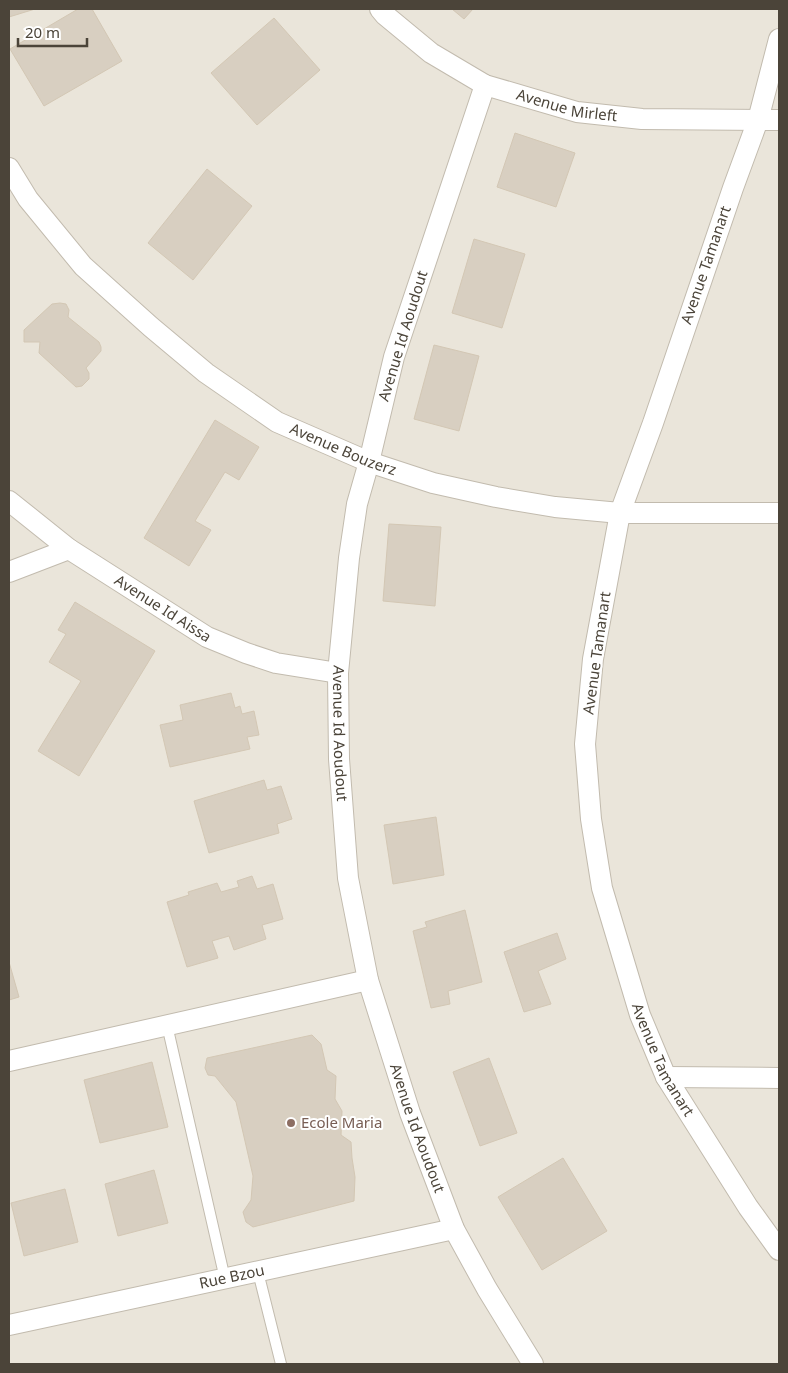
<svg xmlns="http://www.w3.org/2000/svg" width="788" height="1373" font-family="'Noto Sans',sans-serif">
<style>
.residential{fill:#eae5da}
.building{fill:#d8cfc1;stroke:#d3c7b4}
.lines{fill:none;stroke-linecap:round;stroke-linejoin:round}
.lane-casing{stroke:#c2bbae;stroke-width:12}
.street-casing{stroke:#c2bbae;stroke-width:22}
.lane{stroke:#fff;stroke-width:10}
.street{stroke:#fff;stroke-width:20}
.education-dot{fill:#8d6e63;stroke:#fff;stroke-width:2}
.labels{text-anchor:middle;stroke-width:4;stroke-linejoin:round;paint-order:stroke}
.street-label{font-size:15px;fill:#4b4439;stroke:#fff}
.education-label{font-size:15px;fill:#785e54;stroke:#fff;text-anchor:start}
</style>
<rect width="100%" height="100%" fill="#f6f3ec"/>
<path class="residential" d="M9,9H779V1364H9Z"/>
<path class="building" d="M9,9H35L9,17Z
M78,9H92L122,61L44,106L10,49Z
M452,9H473L464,19Z
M274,18L320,70L257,125L211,73Z
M515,133L575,153L556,207L497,187Z
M207,169L252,206L193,280L148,243Z
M474,239L525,254L502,328L452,313Z
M60,303L66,304L69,310L68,317L99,342L101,347V351L86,368L89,373V379L82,386L76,387L39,353L40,342H24V330L52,304Z
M434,345L479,356L459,431L414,419Z
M215,420L259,447L239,480L225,472L195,521L211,530L189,566L144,538Z
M389,524L441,527L435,606L383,601Z
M75,602L155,651L79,776L38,751L81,681L49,662L66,634L58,630Z
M231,693L235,708L240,706L242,714L254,711L259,735L247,737L250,749L170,767L160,725L183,720L180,705Z
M264,780L267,790L281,786L292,819L277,824L279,833L209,853L194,801Z
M436,817L444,875L393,884L384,825Z
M252,876L257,889L273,884L283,919L262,925L266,939L234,950L229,936L212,941L218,958L187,967L167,902L189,895L188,892L217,883L221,892L239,887L237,881Z
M465,910L482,982L448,991L450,1004L431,1008L413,931L427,927L425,922Z
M557,933L566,959L538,971L551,1004L524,1012L504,952Z
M9,962L19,997L9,1000Z
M312,1035L321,1044L327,1070L336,1076L335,1099L342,1111L341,1135L351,1142L352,1158L355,1177L354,1201L253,1227L246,1222L243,1212L251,1200L253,1176L236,1102L215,1076L208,1075L205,1068L207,1058Z
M489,1058L517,1133L480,1146L453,1072Z
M152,1062L168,1127L100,1143L84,1080Z
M563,1158L607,1231L542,1270L498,1197Z
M154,1170L168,1223L118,1236L105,1184Z
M65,1189L78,1242L24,1256L11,1203Z"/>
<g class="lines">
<g class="lane-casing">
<path id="lane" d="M167,1025L225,1279
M258,1272L281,1364"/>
</g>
<g class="street-casing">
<g id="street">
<path id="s1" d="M380,9L385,15L431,53L485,85L577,112L642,119L779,120"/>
<path id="s2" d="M779,39L758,120L733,188L653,423L620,513L593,659L585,744L591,819L602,888L640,1015L666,1077L748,1207L779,1250"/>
<path id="s3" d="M485,85L394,357L369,462L357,504L349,558L338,673L339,759L348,878L368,980L410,1113L454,1229L487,1289L533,1364"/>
<path id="s4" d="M9,168L28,199L83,266L151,327L206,373L277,422L369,462L433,483L496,497L555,507L620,513H779"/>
<path id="s5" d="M9,501L69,549L207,637L246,653L276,663L338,673"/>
<path d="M9,572L69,549"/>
<path d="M9,1061L368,980"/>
<path d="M666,1077L779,1078"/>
<path id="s6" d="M9,1325L454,1229"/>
</g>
</g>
<use href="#lane" class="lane"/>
<use href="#street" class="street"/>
</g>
<circle class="education-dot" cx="291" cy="1123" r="5"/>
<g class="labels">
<g class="street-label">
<text dy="5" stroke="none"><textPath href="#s1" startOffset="215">Avenue Mirleft</textPath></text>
<text transform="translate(706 265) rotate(-71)" y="5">Avenue Tamanart</text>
<text transform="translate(403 336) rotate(-73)" y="5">Avenue Id Aoudout</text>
<text dy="5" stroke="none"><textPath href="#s4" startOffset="444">Avenue Bouzerz</textPath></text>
<text dy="5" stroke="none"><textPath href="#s5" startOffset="188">Avenue Id Aissa</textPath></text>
<text transform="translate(597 653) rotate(-82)" y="5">Avenue Tamanart</text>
<text dy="5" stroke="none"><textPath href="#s3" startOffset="669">Avenue Id Aoudout</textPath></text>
<text dy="5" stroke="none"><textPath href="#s2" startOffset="1062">Avenue Tamanart</textPath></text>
<text dy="5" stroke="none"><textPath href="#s3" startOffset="1074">Avenue Id Aoudout</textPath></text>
<text dy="5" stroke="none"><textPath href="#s6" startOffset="228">Rue Bzou</textPath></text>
</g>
<g class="education-label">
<text x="301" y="1128">Ecole Maria</text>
</g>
</g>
<rect width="788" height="1373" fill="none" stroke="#4b4439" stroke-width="20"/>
<path d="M18 38v8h69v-8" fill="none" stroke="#4b4439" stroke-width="2.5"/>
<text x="25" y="38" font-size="15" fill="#4b4439" stroke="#ffffff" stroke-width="4" paint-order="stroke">20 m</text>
</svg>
